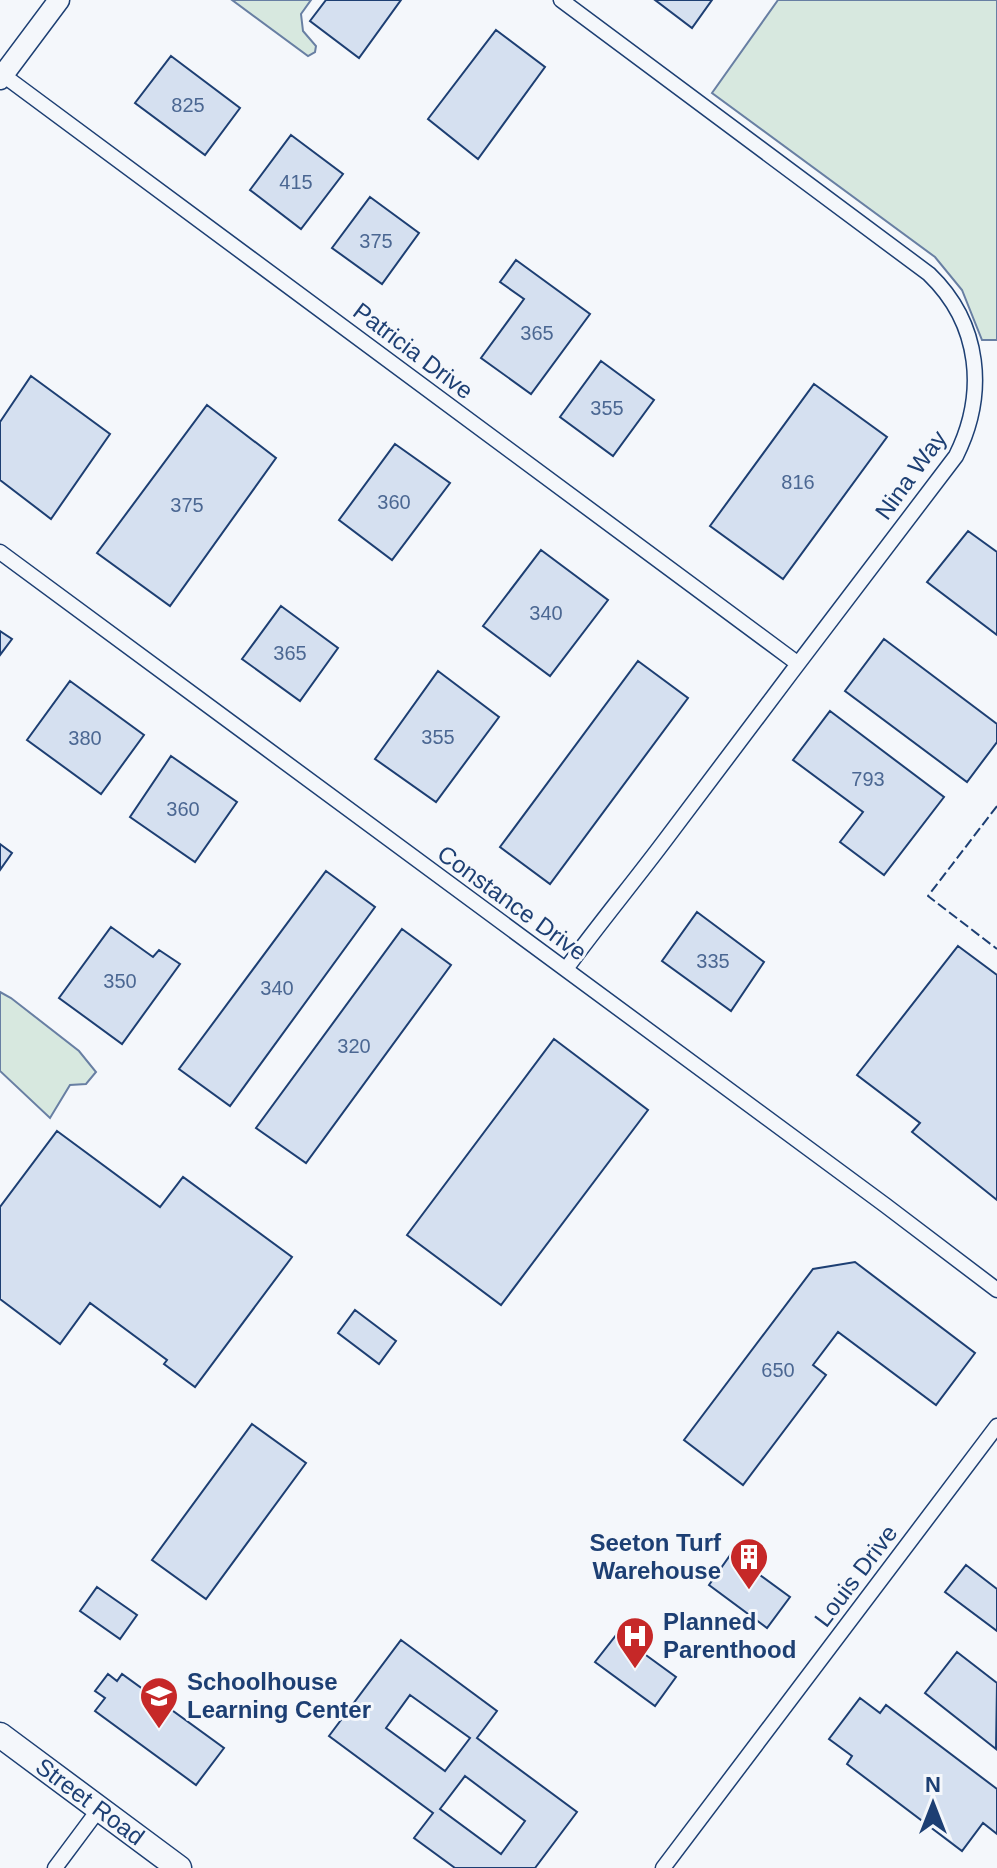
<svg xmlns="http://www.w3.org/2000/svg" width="997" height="1868" font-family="Arial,sans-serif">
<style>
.green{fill:#d7e8df;stroke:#687fa3;stroke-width:2}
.building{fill:#d5e0f0;stroke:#1d3f73;stroke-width:2;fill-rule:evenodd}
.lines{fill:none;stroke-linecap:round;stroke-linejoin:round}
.street-casing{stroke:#1d3f73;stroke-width:17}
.secondary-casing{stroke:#1d3f73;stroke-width:23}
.primary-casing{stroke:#1d3f73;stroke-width:27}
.street{stroke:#f4f7fb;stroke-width:14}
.secondary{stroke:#f4f7fb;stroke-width:20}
.primary{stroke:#f4f7fb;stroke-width:24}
.fence{stroke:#1d3f73;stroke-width:2;stroke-dasharray:10 4;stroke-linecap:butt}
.labels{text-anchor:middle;stroke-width:6;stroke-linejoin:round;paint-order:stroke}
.number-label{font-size:20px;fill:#4b6792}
.street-label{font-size:24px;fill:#1d3f73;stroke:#f4f7fb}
.poi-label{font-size:24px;font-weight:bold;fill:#1d3f73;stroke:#f4f7fb;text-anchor:start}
</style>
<rect width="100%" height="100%" fill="#f4f7fb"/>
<path class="green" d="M232,0H311L301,14L303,31L316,46L315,52L308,56Z
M778,0H997V340H982L962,290L935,257L712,93Z
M0,992L11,998L79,1051L96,1072L86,1084L70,1085L50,1118L0,1071Z"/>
<path class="building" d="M326,0H401L359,58L310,21Z
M655,0H712L692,28Z
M496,30L545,67L478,159L428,119Z
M171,56L240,108L205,155L135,103Z
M291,135L343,174L301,229L250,190Z
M370,197L419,233L382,284L332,248Z
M516,260L590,314L531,394L481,358L524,299L500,282Z
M601,361L654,400L613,456L560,417Z
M31,376L110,434L51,519L0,480V422Z
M814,384L887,437L783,579L710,526Z
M207,405L276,458L170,606L97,553Z
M395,444L450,483L392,560L339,520Z
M968,531L997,552V635L927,582Z
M541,550L608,600L550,676L483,626Z
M281,606L338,648L300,701L242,659Z
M0,631L12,639L0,655Z
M884,639L997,724V742L967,782L845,691Z
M638,661L688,698L550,884L500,847Z
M438,671L499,717L436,802L375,759Z
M70,681L144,735L101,794L27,740Z
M830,711L944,797L884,875L840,842L863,812L793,760Z
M171,756L237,802L195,862L130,817Z
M0,844L12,853L0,870Z
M326,871L375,907L230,1106L179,1069Z
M697,912L764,962L731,1011L662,961Z
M111,927L153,957L159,950L180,964L122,1044L59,998Z
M402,929L451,965L306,1163L256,1128Z
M958,946L997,975V1200L912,1132L920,1123L857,1075Z
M554,1039L648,1110L501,1305L407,1235Z
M57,1131L160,1207L183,1177L292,1257L195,1387L164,1364L167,1360L90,1303L60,1344L0,1299V1207Z
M855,1262L975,1353L936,1405L838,1332L813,1365L826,1375L743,1485L684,1440L813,1269Z
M355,1310L396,1341L379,1364L338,1333Z
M252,1424L306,1463L206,1599L152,1560Z
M731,1554L790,1597L767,1628L709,1585Z
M966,1565L997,1589V1631L945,1592Z
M97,1587L137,1615L120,1639L80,1611Z
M617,1634L676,1677L655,1706L595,1662Z
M401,1640L497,1711L477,1738L577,1812L535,1868H455L414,1838L433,1813L329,1736ZM410,1695L470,1738L445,1771L386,1728ZM465,1776L525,1821L501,1854L440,1809Z
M957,1652L997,1683L996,1749L925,1693Z
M108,1674L117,1681L122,1674L224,1748L196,1785L95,1711L105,1698L95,1691Z
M860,1698L880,1713L886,1705L997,1789V1834L983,1823L962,1851L847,1764L852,1756L829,1739Z"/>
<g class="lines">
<g class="street-casing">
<path id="street" d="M561,0L929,274C981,324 987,394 956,456C859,583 762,711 666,839C633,883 598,925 566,969
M3,75L797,663
M0,552L885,1205L997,1290
M55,1868L99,1809
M663,1868L997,1426"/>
</g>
<g class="secondary-casing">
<path id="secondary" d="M0,79L59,0"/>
</g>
<g class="primary-casing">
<g id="primary">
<path id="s1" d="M0,1735L179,1868"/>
</g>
</g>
<use href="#street" class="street"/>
<use href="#secondary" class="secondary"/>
<use href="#primary" class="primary"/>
<path class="fence" d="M997,806L928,896L997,949"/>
</g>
<defs>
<g id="building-pin" transform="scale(2)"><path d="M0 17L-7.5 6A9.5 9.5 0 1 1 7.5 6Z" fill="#c62828" stroke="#f4f7fb"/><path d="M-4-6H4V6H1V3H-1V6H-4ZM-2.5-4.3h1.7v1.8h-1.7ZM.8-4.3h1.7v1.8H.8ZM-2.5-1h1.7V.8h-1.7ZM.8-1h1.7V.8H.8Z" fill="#fff"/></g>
<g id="hospital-pin" transform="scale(2)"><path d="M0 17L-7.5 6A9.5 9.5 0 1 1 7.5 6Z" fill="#c62828" stroke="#f4f7fb"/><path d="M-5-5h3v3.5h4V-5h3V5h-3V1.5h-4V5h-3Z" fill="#fff"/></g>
<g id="school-pin" transform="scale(2)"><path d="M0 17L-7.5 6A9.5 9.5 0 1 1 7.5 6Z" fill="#c62828" stroke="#f4f7fb"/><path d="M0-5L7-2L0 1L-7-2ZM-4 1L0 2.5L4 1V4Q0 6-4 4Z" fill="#fff"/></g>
</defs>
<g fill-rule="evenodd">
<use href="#building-pin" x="749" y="1557"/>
<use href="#hospital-pin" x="635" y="1636"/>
<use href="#school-pin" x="159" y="1696"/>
</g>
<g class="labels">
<g class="number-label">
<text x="188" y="112">825</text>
<text x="296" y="189">415</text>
<text x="376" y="248">375</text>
<text x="537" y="340">365</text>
<text x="607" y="415">355</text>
<text x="798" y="489">816</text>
<text x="394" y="509">360</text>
<text x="187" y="512">375</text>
<text x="546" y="620">340</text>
<text x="290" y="660">365</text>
<text x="438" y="744">355</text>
<text x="85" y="745">380</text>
<text x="868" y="786">793</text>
<text x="183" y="816">360</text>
<text x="713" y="968">335</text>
<text x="120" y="988">350</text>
<text x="277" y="995">340</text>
<text x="354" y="1053">320</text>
<text x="778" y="1377">650</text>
</g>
<g class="street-label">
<text transform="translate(413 351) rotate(37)" y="8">Patricia Drive</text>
<text transform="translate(911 475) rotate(-54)" y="8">Nina Way</text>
<text transform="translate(512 903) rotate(36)" y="8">Constance Drive</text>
<text transform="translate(856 1576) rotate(-53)" y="8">Louis Drive</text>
<text dy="8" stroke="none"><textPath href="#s1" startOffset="112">Street Road</textPath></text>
</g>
<g class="poi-label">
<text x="721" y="1551" text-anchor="end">Seeton Turf<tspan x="721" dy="28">Warehouse</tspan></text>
<text x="663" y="1630">Planned<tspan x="663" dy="28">Parenthood</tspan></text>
<text x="187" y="1690">Schoolhouse<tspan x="187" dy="28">Learning Center</tspan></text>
</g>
</g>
<g transform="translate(933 1804)" stroke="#f4f7fb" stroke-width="6" paint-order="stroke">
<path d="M0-6L14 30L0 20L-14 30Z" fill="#1d3f73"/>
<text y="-12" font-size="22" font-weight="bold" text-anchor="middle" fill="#1d3f73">N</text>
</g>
</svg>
